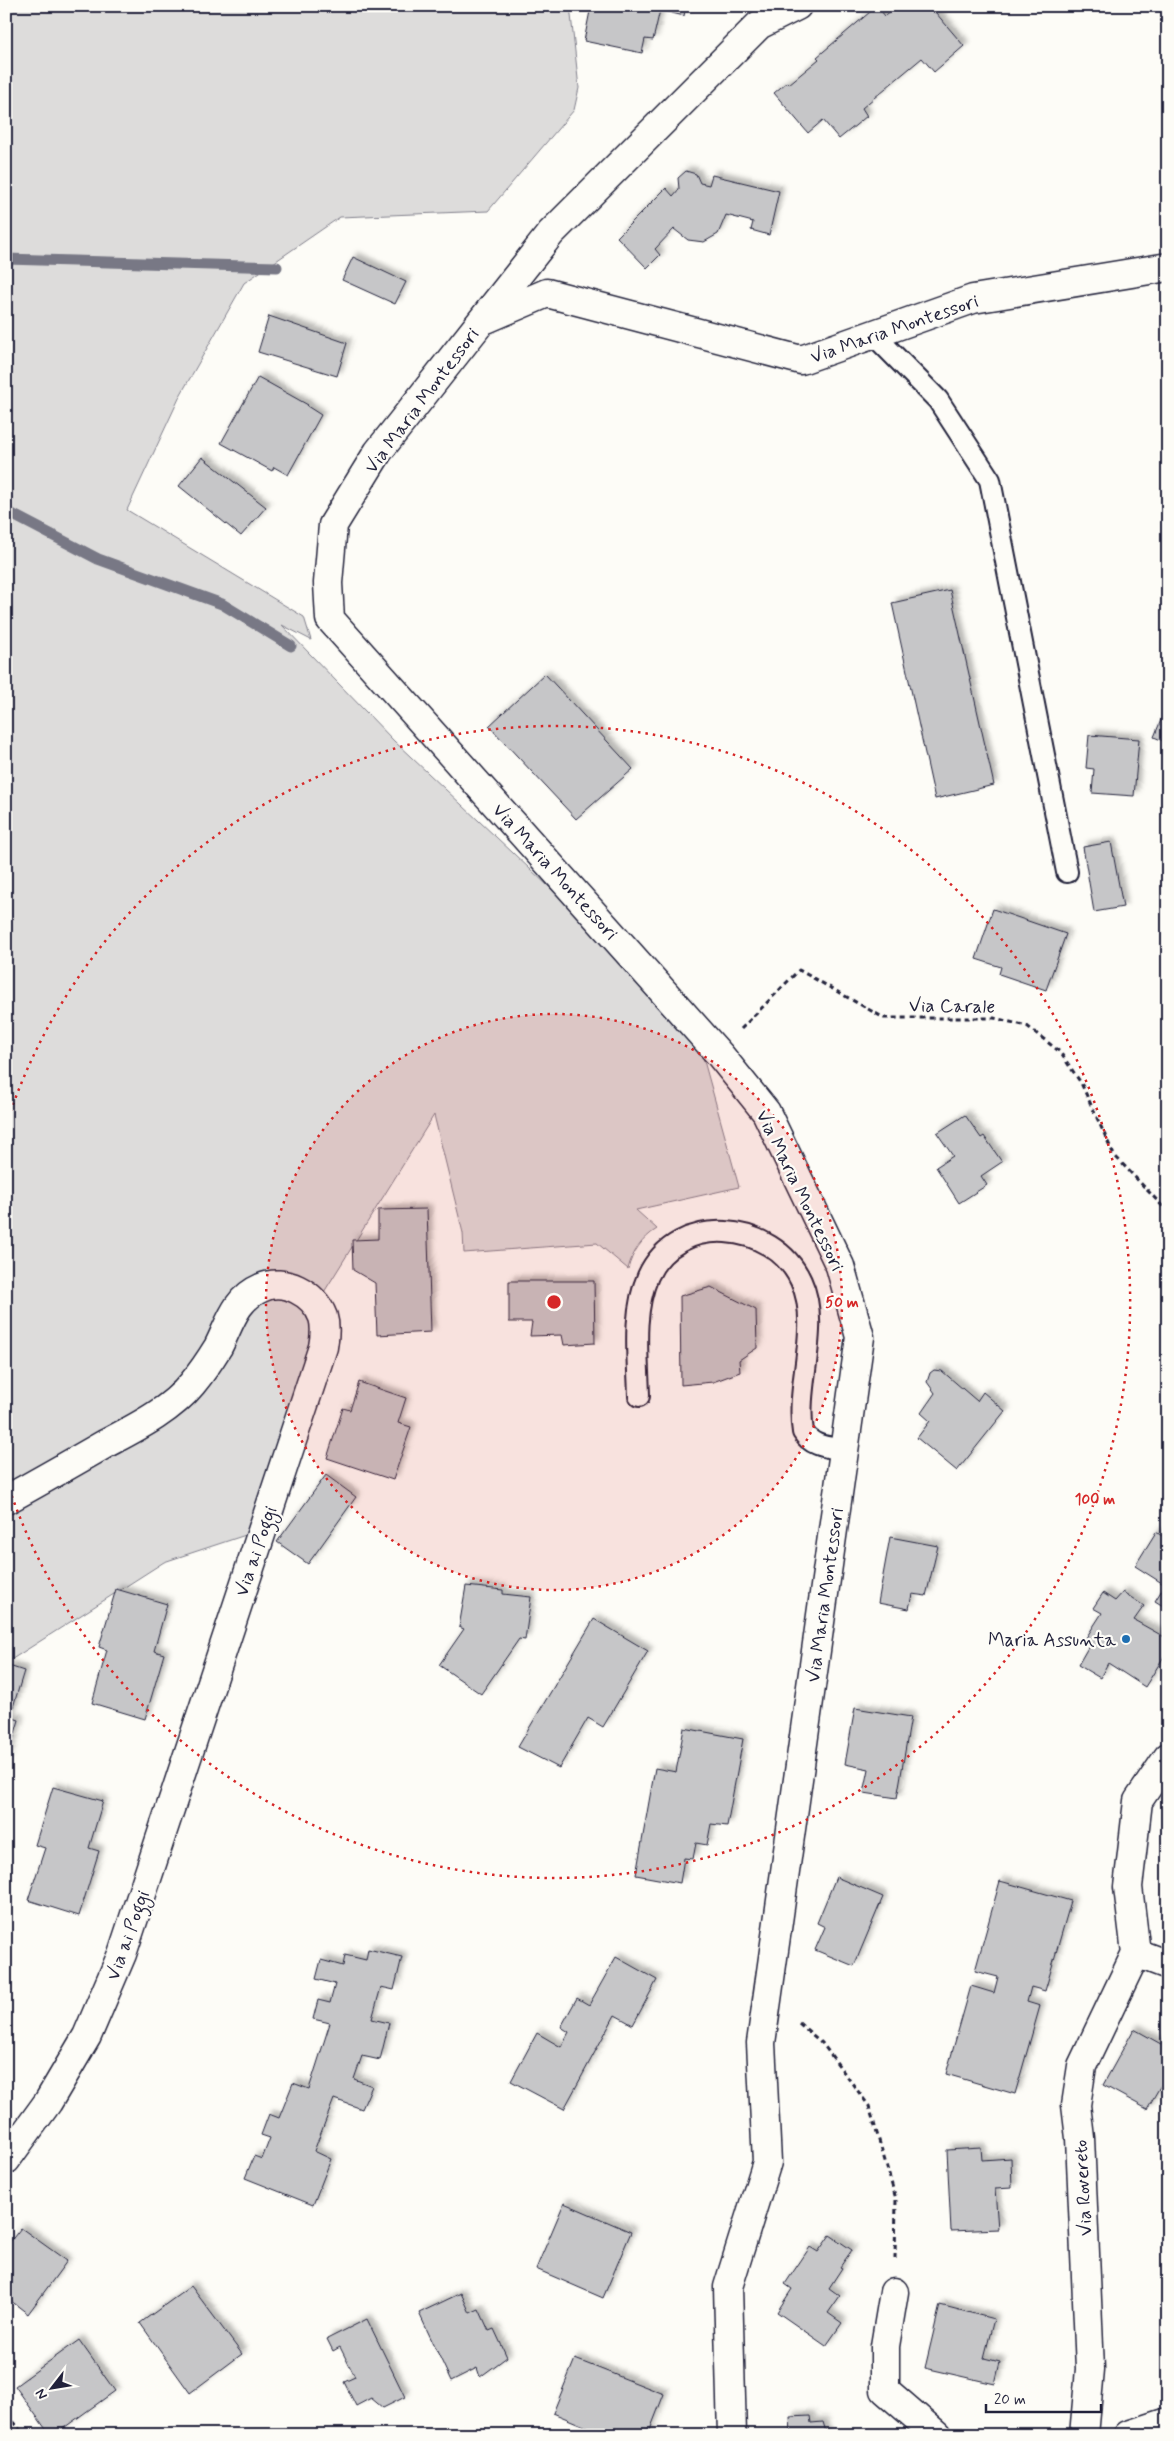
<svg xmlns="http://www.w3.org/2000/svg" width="1174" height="2441" font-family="Mynerve,sans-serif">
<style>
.green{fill:#dddcdb;stroke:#807f8b}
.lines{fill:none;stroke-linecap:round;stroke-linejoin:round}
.stream{stroke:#787885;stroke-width:11}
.building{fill:#c6c6c8;stroke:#22223b;filter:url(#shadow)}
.service-casing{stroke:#22223b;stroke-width:24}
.minor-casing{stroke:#22223b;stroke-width:31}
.path{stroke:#22223b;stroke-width:3;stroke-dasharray:5 4;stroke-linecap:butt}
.service{stroke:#fdfcf7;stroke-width:20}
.minor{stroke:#fdfcf7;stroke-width:28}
.ring{fill:none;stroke:#d62828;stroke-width:2.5;stroke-dasharray:2.5 5}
.poi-dot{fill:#1f6fb2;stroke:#fdfcf7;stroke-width:2}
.labels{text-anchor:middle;stroke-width:4.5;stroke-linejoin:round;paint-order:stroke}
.street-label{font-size:19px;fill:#22223b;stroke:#fdfcf7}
.poi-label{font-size:19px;fill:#22223b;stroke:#fdfcf7;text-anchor:end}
.centre{fill:#d62828;stroke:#fdfcf7;stroke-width:2.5}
.ring-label{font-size:15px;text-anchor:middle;font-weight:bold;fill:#d62828;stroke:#fdfcf7;stroke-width:4.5;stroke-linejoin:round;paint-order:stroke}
</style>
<defs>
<filter id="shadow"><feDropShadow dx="4.5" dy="-4.5" stdDeviation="2.5" flood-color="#0004"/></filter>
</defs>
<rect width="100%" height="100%" fill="#fdfcf7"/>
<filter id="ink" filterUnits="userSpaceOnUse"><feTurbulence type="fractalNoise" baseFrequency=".02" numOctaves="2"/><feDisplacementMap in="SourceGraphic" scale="10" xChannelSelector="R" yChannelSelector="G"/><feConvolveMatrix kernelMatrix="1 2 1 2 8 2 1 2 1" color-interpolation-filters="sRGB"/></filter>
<g filter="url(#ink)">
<path class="green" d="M6,6H570L579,88L574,110L488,211L340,217L244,283L181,394L127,510L304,617L311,640L282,625L394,741L598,933L701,1050L739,1187L636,1210L657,1229C642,1238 632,1253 628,1269L597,1243L464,1253L463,1233L434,1115L316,1305L306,1386L282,1523L164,1562L6,1663Z"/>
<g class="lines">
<path class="stream" d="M6,259L277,267
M6,511L98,559L222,604L291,646"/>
</g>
<path class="building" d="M591,6H686L684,16L660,10L653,40L645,39L642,53L584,41Z
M877,6L885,16L896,6H930L964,46L934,72L922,58L862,108L867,116L839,139L823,120L808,133L774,93L787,82L789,84L819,59L817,57Z
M686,171L696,174L700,183L709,185L712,175L779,191L769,235L751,230L753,222L726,215L718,234L704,242L688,240L674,229L655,249L660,255L647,268L617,237L666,188L673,196L679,189L678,178Z
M353,257L406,282L395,304L342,280Z
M269,316L347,343L337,376L258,352Z
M258,377L308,405L307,406L321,415L288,475L274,467L272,471L221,443Z
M202,457L266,507L241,536L179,486Z
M950,590L994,785L935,799L892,603Z
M545,674L633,769L576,819L489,726Z
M1168,703V743L1154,737Z
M1089,735L1139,739L1134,796L1092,793L1094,769L1086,768Z
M1111,842L1123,907L1094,912L1083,847Z
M993,909L1066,934L1046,990L999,974L1001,967L976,959Z
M965,1115L981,1138L984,1136L1002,1162L981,1176L987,1185L959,1203L936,1167L953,1156L937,1133Z
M427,1209L431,1332L377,1335L375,1283L353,1270L352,1240L378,1239V1210Z
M509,1281H594L595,1343L564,1345L562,1335L530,1336L532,1322H509Z
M711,1287L756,1310L757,1348L739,1360L740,1372L713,1382L681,1385L680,1296Z
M934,1370L942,1371L977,1401L983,1392L1005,1411L957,1471L917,1438L930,1421L921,1413L935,1393L927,1382L930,1373Z
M359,1382L406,1398L398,1423L411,1427L393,1480L327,1458L343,1408L350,1410Z
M326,1475L356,1497L308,1564L277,1542Z
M1156,1532L1168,1540V1609L1155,1601L1165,1585L1135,1566Z
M890,1537L938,1546L926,1596L912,1594L909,1609L878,1603Z
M466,1586L503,1590V1594L531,1597L525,1640L519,1639L481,1694L439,1665L464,1629L459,1627Z
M116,1589L167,1604L154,1651L164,1654L145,1719L92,1703L107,1650L99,1647Z
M1123,1592L1144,1606L1134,1620L1168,1639V1650L1145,1687L1108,1663L1100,1678L1078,1665L1090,1644L1084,1641L1102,1613L1093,1608L1103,1593L1115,1601Z
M594,1619L648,1651L603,1727L588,1718L559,1768L518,1747Z
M6,1665L24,1671L10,1717L19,1720L6,1763Z
M855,1708L911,1717L897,1798L864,1793L869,1769L845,1764Z
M684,1728L743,1739L727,1826L711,1824L707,1845L696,1843L693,1859L684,1858L680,1883L636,1875L655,1768L676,1772Z
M53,1787L103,1801L89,1848L99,1851L79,1916L28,1900L45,1848L35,1845Z
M836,1877L883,1897L854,1966L815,1950L825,1927L817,1923Z
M1000,1881L1071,1901L1045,1991L1031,1987L1027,2002L1040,2006L1015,2094L946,2074L971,1986L994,1993L998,1977L975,1971Z
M368,1949L402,1957L394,1990L381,1987L372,2019L389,2023L380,2060L362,2056L354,2079L372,2086L362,2109L334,2099L314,2151L331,2159L313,2205L245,2178L254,2156L262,2159L270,2138L261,2135L269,2114L279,2118L293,2083L309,2089L330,2023L313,2019L318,2000L330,2003L335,1984L316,1979L321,1960L343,1966L345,1955L366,1960Z
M616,1957L657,1980L633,2025L615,2015L564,2109L511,2081L537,2033L561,2047L569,2032L561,2027L577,1998L589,2005Z
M1134,2029L1168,2048V2073L1147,2109L1103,2085Z
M981,2148L982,2160L1011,2158L1012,2188L995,2189L998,2229L951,2231L947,2150Z
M564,2203L631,2232L603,2298L536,2269Z
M21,2228L67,2261L28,2314L6,2297V2247Z
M830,2235L852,2250L840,2267L842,2268L829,2288L840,2296L828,2313L842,2323L826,2346L777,2312L792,2289L785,2284L810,2247L818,2252Z
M191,2286L242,2354L190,2393L140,2323Z
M461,2293L470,2313L479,2309L489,2331L494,2329L507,2357L480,2377L477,2368L451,2381L419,2313Z
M940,2305L994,2319L984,2358L1000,2362L995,2384L925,2368Z
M367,2319L405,2397L383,2408L371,2398L356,2406L344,2382L355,2377L340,2347L333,2351L327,2339Z
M79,2340L115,2391L54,2435H50L15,2386Z
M575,2359L664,2394L648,2435H606L553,2413Z
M810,2416L811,2423L823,2422L827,2435H791L790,2417Z"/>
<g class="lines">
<g class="service-casing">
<path id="service" d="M873,334L938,400L990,480L1067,872
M639,1396C638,1357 632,1313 648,1276C677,1212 774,1221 801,1281C822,1326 795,1385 803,1432C812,1447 829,1447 844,1450"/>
</g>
<g class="minor-casing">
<path id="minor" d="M486,319L547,293L801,360L973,299L1168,267
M6,1500C39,1482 72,1463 105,1444C135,1428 170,1411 192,1384C202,1372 210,1360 218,1347C230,1324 235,1299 261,1288C284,1277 314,1293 323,1317C326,1327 325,1336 323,1347L122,1954L87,2036L48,2102L6,2160
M1136,1953L1128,1887L1138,1801L1168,1757
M1136,1953L1168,1965
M894,2292L885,2346V2390L937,2435
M732,2435L728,2287L767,2162L761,2043L860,1337L840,1266L766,1112L720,1055L330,619L328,583L333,525L378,452L551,233L759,25L797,6
M1084,2435L1090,2369L1080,2138L1076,2105L1082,2066L1136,1953
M1128,2435L1168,2422"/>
</g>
<path class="path" d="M741,1029L799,970L884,1018H994L1027,1026L1060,1052L1081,1083L1114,1155L1168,1212
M799,2023L822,2043L869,2106L896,2199L895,2259
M6,2415L25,2435"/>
<use href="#service" class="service"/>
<use href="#minor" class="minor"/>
</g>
</g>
<circle cx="554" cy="1302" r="288" fill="#d62828" fill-opacity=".12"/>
<g class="ring">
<circle cx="554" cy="1302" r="288"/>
<path d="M8 1119A576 576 0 1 1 8 1485"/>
</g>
<circle class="poi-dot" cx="1126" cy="1639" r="5"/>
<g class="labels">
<g class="street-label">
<text transform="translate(894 328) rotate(-19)" y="7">Via Maria Montessori</text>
<text transform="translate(421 400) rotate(-53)" y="7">Via Maria Montessori</text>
<text transform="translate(556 871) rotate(48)" y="7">Via Maria Montessori</text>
<text transform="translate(952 1005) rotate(1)" y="7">Via Carale</text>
<text transform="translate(801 1190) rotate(64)" y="7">Via Maria Montessori</text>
<text transform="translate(255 1551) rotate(-71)" y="7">Via ai Poggi</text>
<text transform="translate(824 1595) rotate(-82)" y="7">Via Maria Montessori</text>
<text transform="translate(127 1935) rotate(-70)" y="7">Via ai Poggi</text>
<text transform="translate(1082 2188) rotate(-93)" y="7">Via Rovereto</text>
</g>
<g class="poi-label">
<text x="1116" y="1646">Maria Assunta</text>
</g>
</g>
<circle cx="554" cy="1302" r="8" class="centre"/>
<g class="ring-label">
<text x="842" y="1307">50 m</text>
<text x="1095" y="1504">100 m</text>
</g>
<rect width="1174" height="2441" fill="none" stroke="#fdfcf7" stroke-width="25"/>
<rect x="12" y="12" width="1149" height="2416" fill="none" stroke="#22223b" stroke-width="2" filter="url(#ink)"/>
<g transform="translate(52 2388) rotate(239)" stroke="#fdfcf7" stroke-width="4" paint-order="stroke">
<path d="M0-4L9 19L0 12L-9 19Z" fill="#22223b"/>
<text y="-8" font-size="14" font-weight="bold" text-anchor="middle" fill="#22223b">N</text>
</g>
<path d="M986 2404v8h115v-8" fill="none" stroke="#22223b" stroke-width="2.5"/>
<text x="994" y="2404" font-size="15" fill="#22223b" stroke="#fdfcf7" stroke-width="4" paint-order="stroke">20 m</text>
</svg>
